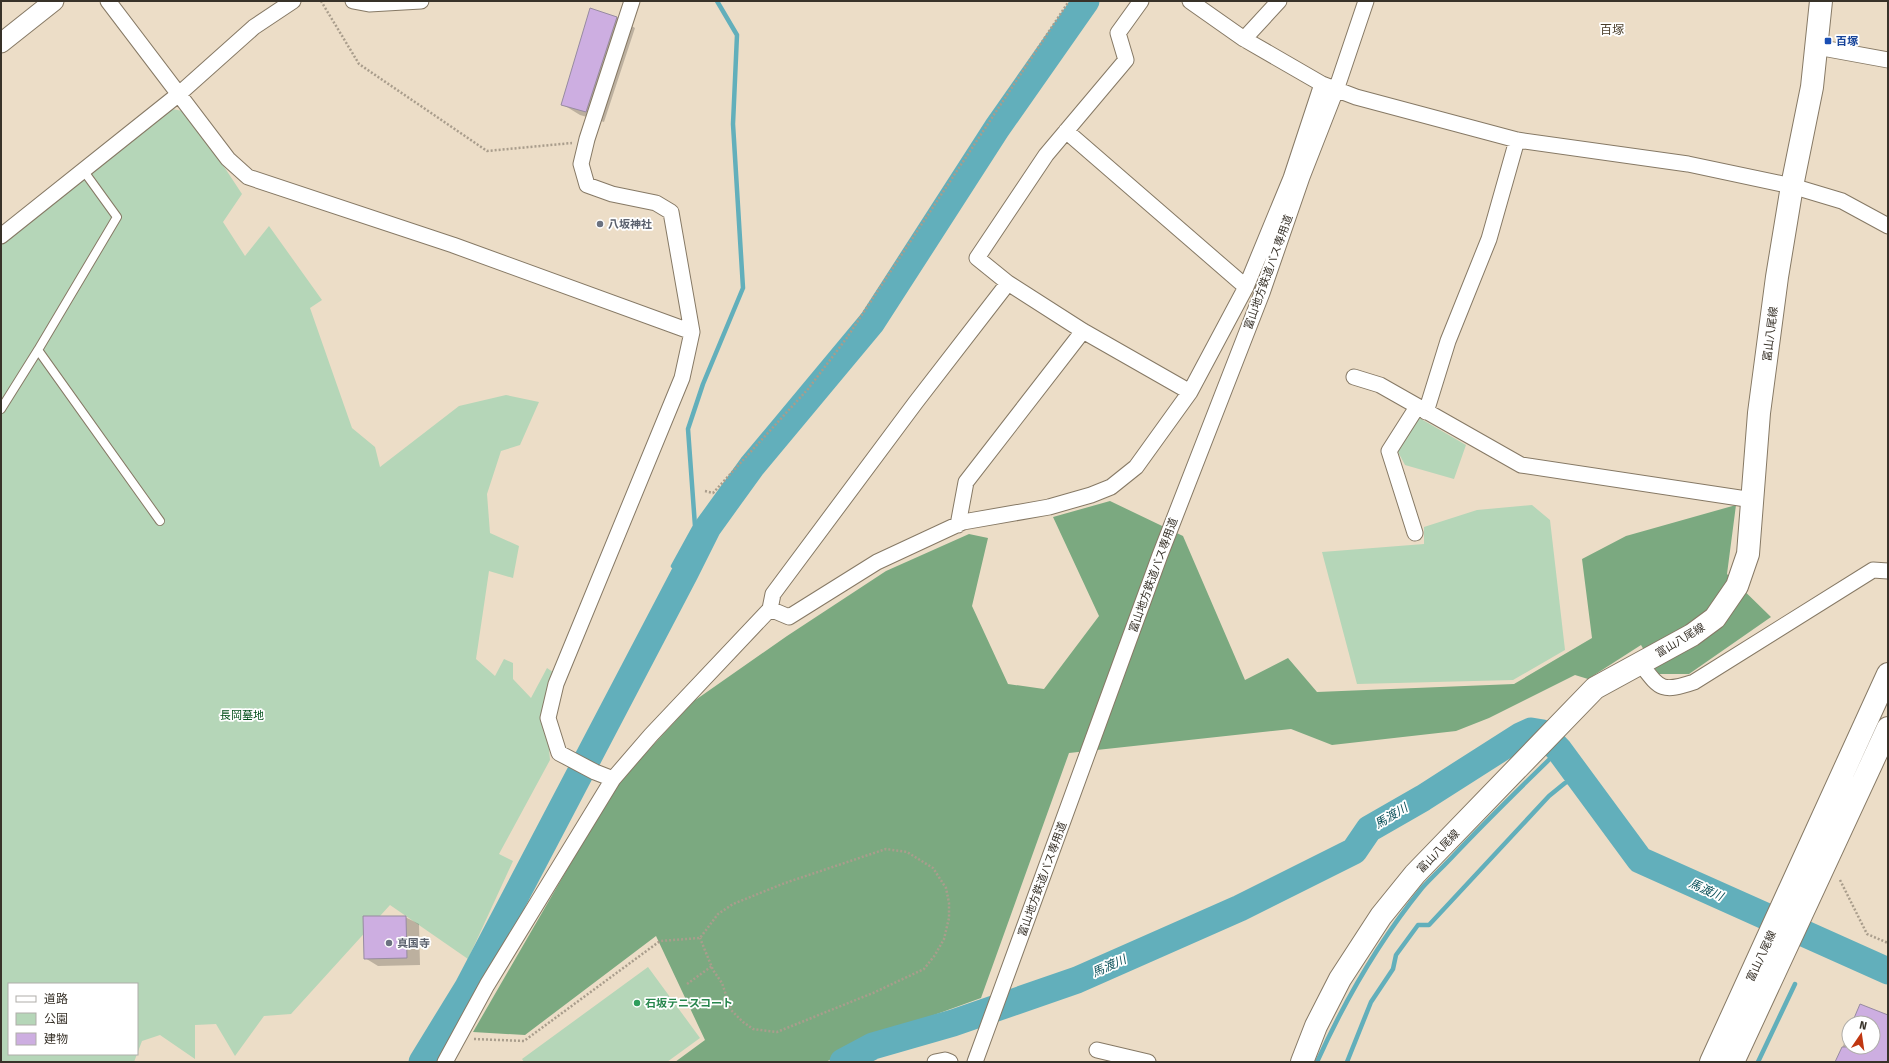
<svg xmlns="http://www.w3.org/2000/svg" width="1889" height="1063" font-family="'Fira Sans','Noto Sans JP',sans-serif">
<style>
.green{fill:#b5d6b8;fill-rule:evenodd}
.forest{fill:#7ba980}
.shadow{fill:#0003}
.lines{fill:none;stroke-linecap:round;stroke-linejoin:round}
.stream{stroke:#62afbb;stroke-width:4.5}
.river{stroke:#62afbb;stroke-width:27}
.building{fill:#cdaee1;stroke:#978ba0}
.service-casing{stroke:#867965;stroke-width:10}
.minor-casing{stroke:#867965;stroke-width:17}
.tertiary-casing{stroke:#867965;stroke-width:21}
.primary-casing{stroke:#867965;stroke-width:24}
.path{stroke:#a99d8c;stroke-width:2.5;stroke-dasharray:2 2;stroke-linecap:butt}
.service{stroke:#fff;stroke-width:8}
.minor{stroke:#fff;stroke-width:15}
.tertiary{stroke:#fff;stroke-width:19}
.primary{stroke:#fff;stroke-width:22}
.transit-dot{fill:#1a4fb4;stroke:#fff;stroke-width:1.5}
.worship-dot{fill:#6b7280;stroke:#fff;stroke-width:1.5}
.leisure-dot{fill:#2e9e5b;stroke:#fff;stroke-width:1.5}
.labels{text-anchor:middle;stroke-width:3.5;stroke-linejoin:round;paint-order:stroke}
.transit-label{font-size:11px;font-weight:bold;fill:#164399;stroke:#fff;text-anchor:start}
.worship-label{font-size:11px;font-weight:bold;fill:#5b616d;stroke:#fff;text-anchor:start}
.street-label{font-size:11px;fill:#383229;stroke:#fff}
.park-label{font-size:11px;fill:#024e1a;stroke:#fff}
.leisure-label{font-size:11px;font-weight:bold;fill:#27864d;stroke:#fff;text-anchor:start}
.neighbourhood-label{font-size:12px;fill:#493d2a;stroke:#fff}
.water-label{font-size:12px;font-style:italic;fill:#0c515a;stroke:#fff}
</style>
<rect width="100%" height="100%" fill="#ecddc7"/>
<path class="green" d="M172,109L188,112L242,194L223,222L245,256L269,226L322,300L310,308L352,428L375,447L380,467L459,406L506,395L539,402L520,445L501,451L487,494L490,533L519,546L513,578L489,571L476,659L495,676L504,659L513,663V679L531,698L547,668L556,674L548,738L550,760L499,854L513,861L468,959L390,905L291,1014L264,1016L235,1056L216,1024L195,1025V1059L160,1035L142,1041L134,1062H1V244ZM9,984H137V1054H9Z
M1416,416L1466,445L1454,479L1405,465L1397,450Z
M1532,505L1550,520L1565,650L1513,680L1357,684L1322,552L1424,544V527L1477,510Z
M648,967L700,1038L667,1062H524L522,1059Z"/>
<path class="forest" d="M1110,501L1183,536L1245,680L1288,658L1317,692L1514,684L1592,638L1582,559L1626,536L1736,505L1727,574L1771,617L1689,674H1658L1641,645L1588,679L1575,675L1489,718L1456,731L1332,745L1291,729L1069,753L981,998L865,1040L826,1062H675L705,1040L656,936L525,1035L473,1032L616,785L694,701L787,636L886,571L969,534L988,538L972,606L1008,684L1044,689L1099,616L1053,517Z"/>
<path class="shadow" d="M591,9L617,17L635,28L604,122L580,115L562,104Z
M405,917L419,924L420,965L378,966L365,958Z
M1888,1016V1062H1836L1849,1032V1047H1873V1023H1853Z"/>
<g class="lines">
<path class="stream" d="M685,573L673,566L695,526L688,429L703,384L743,288L733,124L737,35L717,1
M1317,1062C1345,1000 1379,941 1422,888C1433,876 1445,865 1456,853C1489,818 1524,784 1559,750
M1347,1062L1371,1002L1393,969L1396,955L1418,925H1429L1549,796L1565,783L1579,777
M1758,1062L1795,984"/>
<path class="river" d="M422,1062L468,987L685,573L708,527L752,466L872,322L997,128L1086,1
M843,1062L873,1046L953,1023L1077,980L1240,908L1354,851L1369,829L1423,798L1520,736L1531,731L1543,733L1559,750L1640,860L1888,971"/>
</g>
<path class="building" d="M590,8L617,17L586,112L561,105Z
M363,916H406L407,958L364,959Z
M1860,1004L1888,1015V1062H1835L1842,1047H1873V1023H1852Z"/>
<g class="lines">
<g class="service-casing">
<path id="service" d="M38,350L160,521
M1,409L38,350L117,217L83,170"/>
</g>
<g class="minor-casing">
<path id="minor" d="M108,1L228,159L248,177L453,245L692,332
M353,1L369,4L421,1
M1190,1L1244,39L1322,84L1356,97L1517,140L1688,164L1792,186L1842,201L1888,226
M1244,39L1279,1
M1817,47L1888,60
M1066,131L1246,287
M1,236L179,94L254,27L293,1
M1008,283L977,258L1046,155L1126,60L1118,33L1141,1
M1354,377L1380,385L1521,465L1753,500
M1426,412L1448,341L1489,239L1517,140
M958,525L966,482L1083,331
M1415,533L1389,451L1417,407
M770,609L789,617L877,562L963,522L1049,507L1091,495L1111,487L1136,467L1190,392L1246,287L1291,178L1322,84
M1640,663C1660,689 1661,693 1694,682L1873,570L1888,571
M613,779L595,772L559,753L548,718L556,684L682,378L692,332L671,212L656,203L612,194L587,185L581,164L587,139L632,1
M1097,1050L1148,1062
M445,1062L487,985L613,779L651,735L770,609L773,594L916,402L1008,283L1083,331L1190,392
M935,1062L945,1060L950,1062
M975,1062L1160,555L1262,293L1302,177L1336,90L1366,1"/>
</g>
<g class="tertiary-casing">
<path id="tertiary" d="M1,43L54,1"/>
</g>
<g class="primary-casing">
<path id="primary" d="M1302,1062L1316,1026L1340,979L1381,916L1415,874L1595,688L1692,635L1715,618L1737,586L1748,554L1759,413L1777,277L1792,186L1812,87L1821,1
M1711,1062L1888,674
M1733,1062L1888,728"/>
</g>
<path class="path" d="M321,1L359,64L487,151L572,143
M705,491L713,493L808,389L846,339L1069,1
M1840,880L1867,934L1888,943
M687,984L712,966
M474,1039L524,1041L660,941L700,938L718,914L733,904L785,883L886,849L907,852L933,868L946,888L949,903V918L944,939L935,955L924,969L873,993L777,1032L753,1029L743,1022L731,1010L722,983L713,970L700,938"/>
<use href="#service" class="service"/>
<use href="#minor" class="minor"/>
<use href="#tertiary" class="tertiary"/>
<use href="#primary" class="primary"/>
</g>
<rect class="transit-dot" x="1824" y="37" width="8" height="8" rx="2"/>
<g class="worship-dot">
<circle cx="600" cy="224" r="4"/>
<circle cx="389" cy="943" r="4"/>
</g>
<circle class="leisure-dot" cx="637" cy="1003" r="4"/>
<g class="labels">
<g class="transit-label">
<text x="1836" y="45">百塚</text>
</g>
<g class="worship-label">
<text x="608" y="228">八坂神社</text>
<text x="397" y="947">真国寺</text>
</g>
<g class="street-label">
<text transform="translate(1268 272) rotate(-70)" y="4">富山地方鉄道バス専用道</text>
<text transform="translate(1770 334) rotate(-83)" y="4">富山八尾線</text>
<text transform="translate(1153 575) rotate(-70)" y="4">富山地方鉄道バス専用道</text>
<text transform="translate(1680 640) rotate(-31)" y="4">富山八尾線</text>
<text transform="translate(1438 851) rotate(-46)" y="4">富山八尾線</text>
<text transform="translate(1042 879) rotate(-70)" y="4">富山地方鉄道バス専用道</text>
<text transform="translate(1761 956) rotate(-65)" y="4">富山八尾線</text>
</g>
<g class="park-label">
<text x="242" y="719">長岡墓地</text>
</g>
<g class="leisure-label">
<text x="645" y="1007">石坂テニスコート</text>
</g>
<g class="neighbourhood-label">
<text x="1612" y="34">百塚</text>
</g>
<g class="water-label">
<text transform="translate(1391 816) rotate(-31)" y="4">馬渡川</text>
<text transform="translate(1706 890) rotate(24)" y="4">馬渡川</text>
<text transform="translate(1109 966) rotate(-24)" y="4">馬渡川</text>
</g>
</g>
<rect width="1889" height="1063" fill="none" stroke="#383229" stroke-width="4"/>
<rect x="8" y="983" width="130" height="72" fill="#ffffff" stroke="#afada9"/>
<rect x="16" y="996" width="20" height="6" fill="#ffffff" stroke="#afada9"/>
<text x="44" y="1003" font-size="12" fill="#383229">道路</text>
<rect x="16" y="1013" width="20" height="12" fill="#b5d6b8" stroke="#afada9"/>
<text x="44" y="1023" font-size="12" fill="#383229">公園</text>
<rect x="16" y="1033" width="20" height="12" fill="#cdaee1" stroke="#afada9"/>
<text x="44" y="1043" font-size="12" fill="#383229">建物</text>
<g transform="translate(1861 1035) rotate(13)"><circle r="19" fill="#ffffff" stroke="#afada9"/>
<path d="M0-3L7 15L0 10L-7 15Z" fill="#c03711"/>
<text y="-6" font-size="11" font-weight="bold" text-anchor="middle" fill="#383229">N</text>
</g>
</svg>
